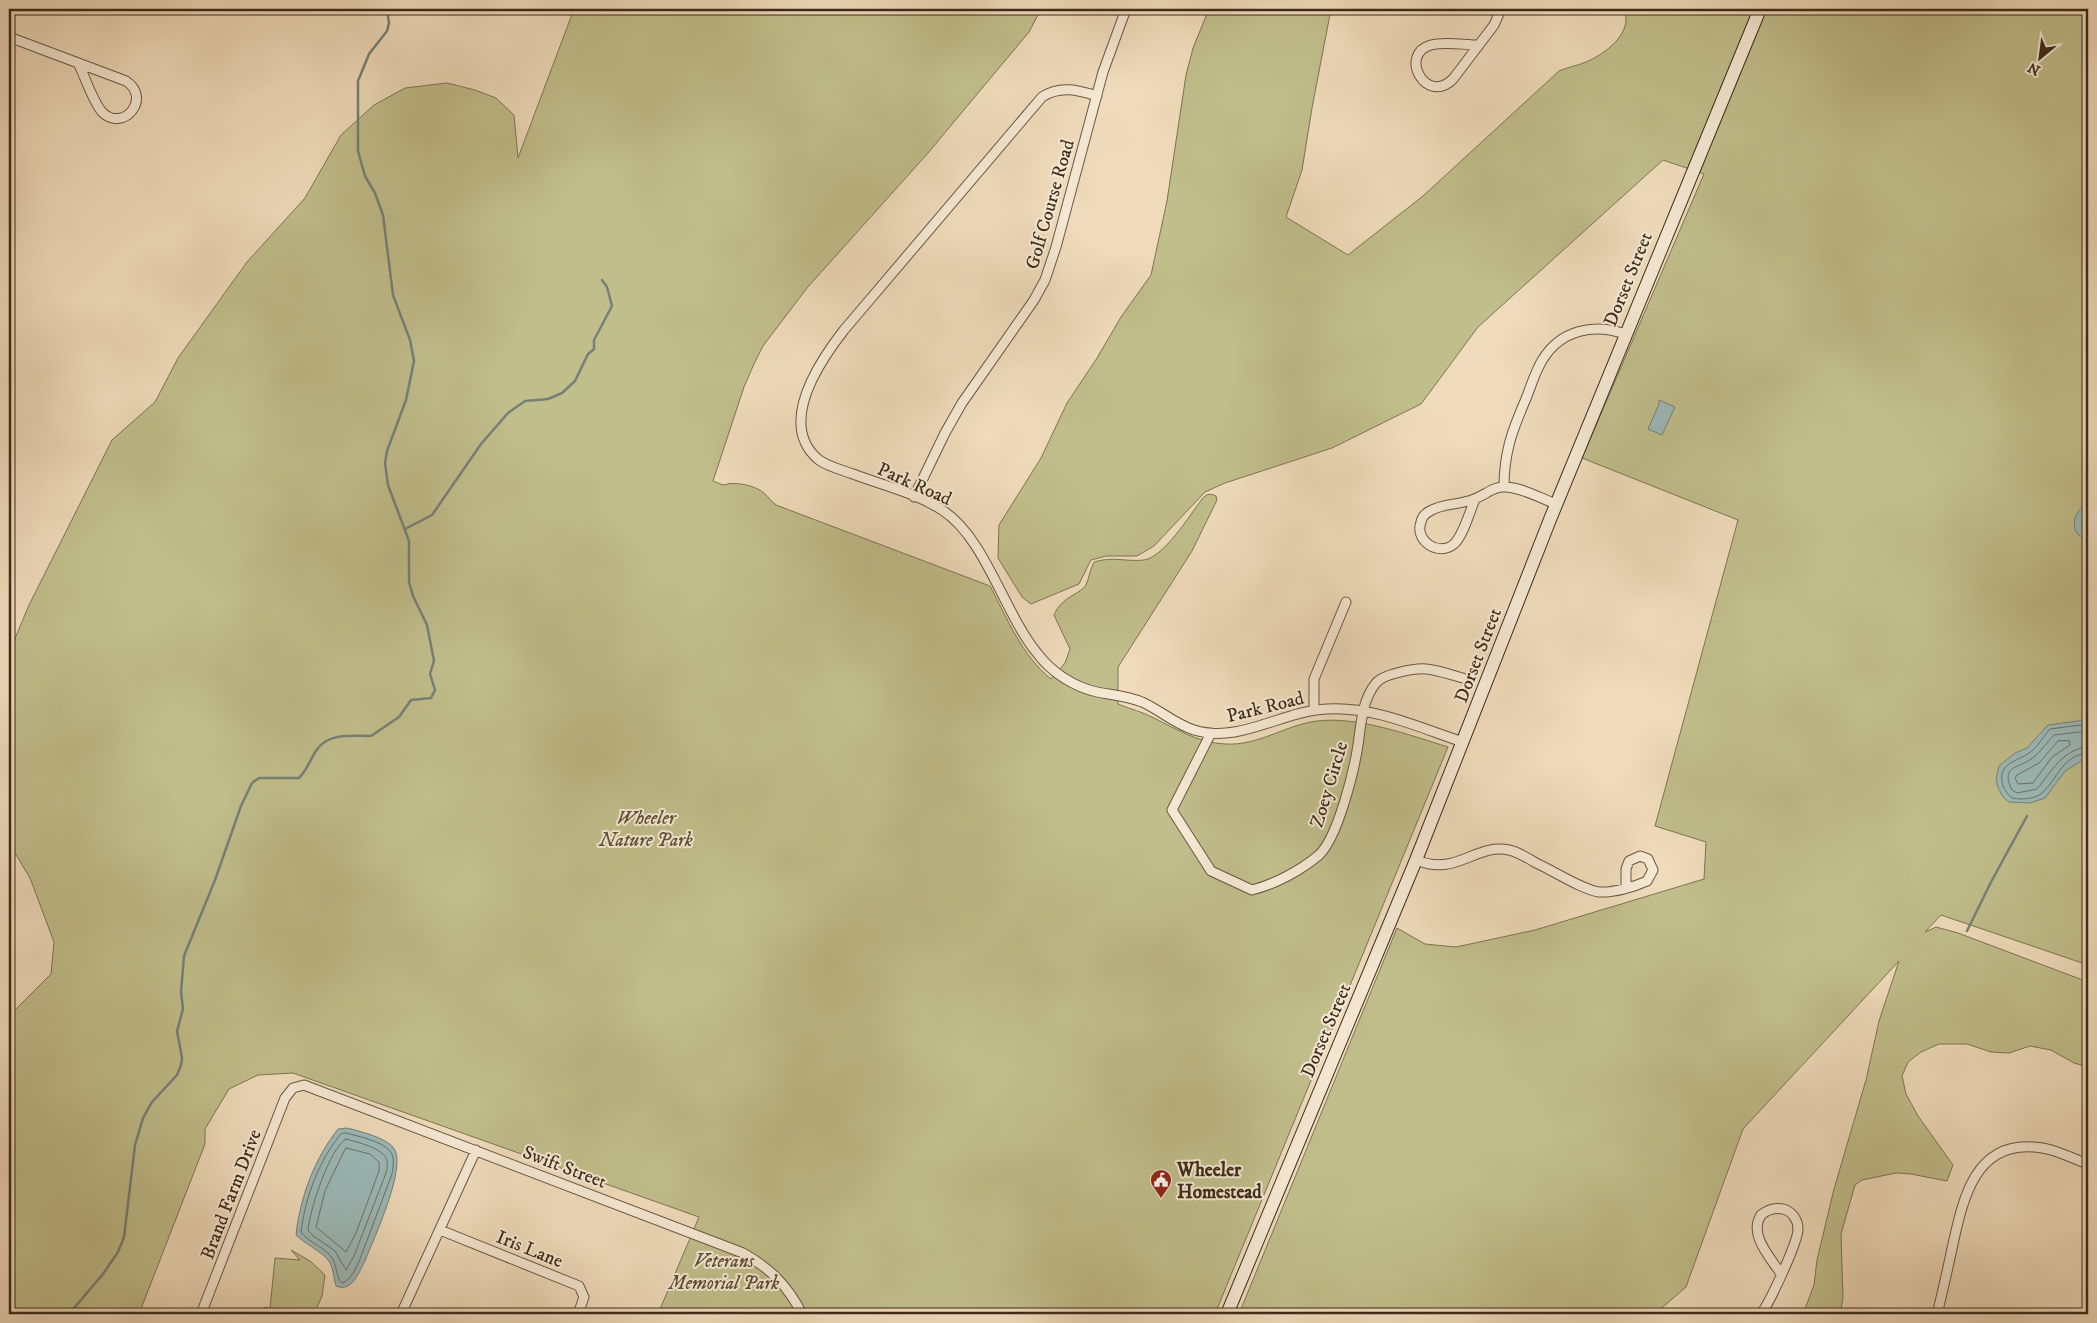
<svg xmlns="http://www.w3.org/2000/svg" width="2097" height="1323" font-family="'IM FELL DW Pica',serif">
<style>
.green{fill:#c0be8b;stroke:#7e7452}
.water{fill:#9cb9b8;stroke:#768079}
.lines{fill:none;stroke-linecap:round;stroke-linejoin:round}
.shore{stroke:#6c7269;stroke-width:1}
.stream{stroke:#768079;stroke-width:2.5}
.street-casing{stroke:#695742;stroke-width:11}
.secondary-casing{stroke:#3c2b1a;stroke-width:14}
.street{stroke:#f5e8d3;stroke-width:9}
.secondary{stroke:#f5e8d3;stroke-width:12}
.labels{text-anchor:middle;stroke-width:4;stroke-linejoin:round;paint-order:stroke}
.street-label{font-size:19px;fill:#3c2b1a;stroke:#f5e8d3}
.park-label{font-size:19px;font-style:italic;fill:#5d5036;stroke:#f5e8d3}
.poi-label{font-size:19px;font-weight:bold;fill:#3c2b1a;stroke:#f5e8d3;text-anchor:start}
</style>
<rect width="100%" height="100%" fill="#efdbbb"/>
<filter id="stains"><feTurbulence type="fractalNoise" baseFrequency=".004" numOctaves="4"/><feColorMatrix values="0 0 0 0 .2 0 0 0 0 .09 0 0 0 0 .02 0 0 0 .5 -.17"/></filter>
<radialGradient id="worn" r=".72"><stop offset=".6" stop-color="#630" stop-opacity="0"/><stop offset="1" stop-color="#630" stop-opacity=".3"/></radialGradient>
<path class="green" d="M574,9H1041L1029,32L928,153L807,288L763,346L754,364L744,387L713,481L723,485C734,481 756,485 765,494C769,498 771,501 776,505L990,586C1007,618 1022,656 1051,679L1065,663L1070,649L1054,615C1062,596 1081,594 1086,585C1089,578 1090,569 1094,562C1114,556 1124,562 1144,560C1164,557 1190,515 1202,499C1206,494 1210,493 1216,496L1217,500L1192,551L1118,667V704C1130,709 1143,712 1154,718C1176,729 1199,743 1225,744C1259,746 1285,725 1317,721C1358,716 1409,735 1448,747L1215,1314H658L699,1217L293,1073L258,1075L229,1089L205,1129V1144L139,1314H9V1016L51,974L54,942L30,878L9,843V653L29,605L112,440L155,402L178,358L247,262L305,198L341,135L374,105L405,88L447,83L475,90L496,98L514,115L518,158Z
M1209,9H1331L1312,108L1302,170L1286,217L1348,255L1423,196L1559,71C1568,67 1577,66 1586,62C1605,54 1634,33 1624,9H2088V965L1941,915L1925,932L1936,927L1958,933L2088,982V1067L2074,1063L2051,1050L2030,1046L2009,1053L1991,1052L1967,1044H1939L1921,1052L1908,1062L1902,1076L1906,1094L1918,1116L1953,1165L1947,1181L1911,1174L1896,1173L1862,1180L1855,1185L1841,1234L1843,1298L1840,1314H1803L1814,1285L1817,1260L1834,1189L1866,1080L1879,1021L1899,961L1743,1129L1686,1287L1655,1314H1239L1397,928L1425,944L1456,947L1535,930L1704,879L1706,842L1655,826L1738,520L1582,458L1704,174L1663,160L1478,327L1421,404L1332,448L1225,483L1205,492L1154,546L1137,556H1106L1091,560L1079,584L1031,604L1022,597L998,558L999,525L1041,458L1067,403L1097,358L1121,317L1151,275L1167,201L1186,75L1193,48Z
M291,1250L310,1261L325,1275L322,1296L314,1314H292L294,1312L271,1309L276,1314H249L266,1307L270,1309L275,1258L300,1260Z"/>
<path class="water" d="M1659,400L1675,407L1662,435L1648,429L1659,404Z
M2088,502V537L2080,536L2076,532C2071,519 2078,510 2088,502Z
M2088,718V757L2065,771L2045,798L2030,803L2009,802L2003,797L1998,787L1996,779L1999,766L2015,753L2027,748L2048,725L2078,721Z
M347,1128C359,1131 384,1137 393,1147C409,1164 373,1240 365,1261C359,1272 352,1293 336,1286C333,1277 334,1267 328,1260C322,1252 304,1243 296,1235C300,1197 315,1158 338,1129Z"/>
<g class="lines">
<path class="shore" d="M2088,724L2050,729C2044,736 2037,748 2029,753C2018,761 1999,763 2002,781C2003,788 2007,794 2012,798C2020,800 2036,799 2042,793C2058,779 2061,756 2088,753
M2088,731L2054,735C2047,742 2042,750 2035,756C2021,769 1999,764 2012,790L2017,793L2037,789C2051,772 2064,748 2088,747
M2069,741L2070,745L2052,757L2033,783L2018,784L2015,778L2017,775L2039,763L2058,741Z
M346,1133C357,1136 382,1141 390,1151C395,1157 393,1167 392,1174L360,1259C356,1267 352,1280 342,1283C336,1278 337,1265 332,1258C325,1247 309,1243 301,1232C305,1198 319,1160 341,1134Z
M346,1139C356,1142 385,1148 387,1161C388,1164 387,1169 386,1173L354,1256L346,1270L335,1251L312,1235L308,1230C310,1210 329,1149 346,1139Z
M346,1148L370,1154L379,1162V1171L356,1233L346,1252L316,1227L325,1191Z"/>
<path class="stream" d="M405,529L432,515L481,444L508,413L525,401L548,399L562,393L575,381L588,354L594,349V340L612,306L607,287L602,280
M1967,931L1991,882L2027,816
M69,1314L103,1274L118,1252L124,1237L135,1145L143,1118L152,1102L177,1075L181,1065L182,1058L177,1031L183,1009L181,992L184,956L215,880L241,806L252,783L259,778H299C307,770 310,760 316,751C327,732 353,736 371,736L399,717L411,700L431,698L435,690L430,674L434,661L427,625L413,596L409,582V541L388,485L385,463L387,451L406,400L414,361L410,340L393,295L383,215L375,193L365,176L358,151V81L369,54L387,31L389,23L387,9"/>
<g class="street-casing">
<path id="street" d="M9,37L126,81C152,98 124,132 103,113C93,103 85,76 78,63
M1479,45C1464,45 1445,41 1431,45C1398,54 1426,106 1453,79L1494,25L1501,9
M1097,96C1078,90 1060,85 1042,97L844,330C823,357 789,406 805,442C808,449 813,455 819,460C829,467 842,470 853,474C882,485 916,493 942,510C985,537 1004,613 1037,653C1051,672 1074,687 1097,692C1112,695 1127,696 1142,702C1160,710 1175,724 1194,730C1240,744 1281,711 1327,709C1374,706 1420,728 1463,742
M1504,487C1504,453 1512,431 1525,401C1531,387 1535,371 1543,359C1561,330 1594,323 1625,334
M914,497L945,433L962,403L1034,300L1045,280L1056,247L1103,72L1126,9
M1475,499C1470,511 1463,536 1454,544C1439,557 1414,541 1421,522C1422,517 1426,513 1430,511C1443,503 1461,505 1474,499C1486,495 1493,486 1506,487C1523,488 1540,498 1556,504
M1314,710V679L1346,602
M1211,733L1172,810L1211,871L1252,890C1275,884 1300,871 1319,855C1338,837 1354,771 1358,745C1361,724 1362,700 1376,683C1383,674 1415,668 1426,669C1438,670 1451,675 1463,678
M1416,860C1457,877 1475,843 1509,850C1518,852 1528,858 1536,863C1552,870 1583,890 1599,892C1613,893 1634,887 1647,881L1653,870L1648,859L1640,856L1629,861L1626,869V887
M440,1230L579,1286L584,1297L578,1314
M201,1314L285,1098L293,1088L304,1085L743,1253C770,1268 788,1286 802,1314
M401,1314L476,1150
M1761,1314C1770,1302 1798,1242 1798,1229C1798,1220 1792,1211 1783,1209C1774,1207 1767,1210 1761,1215C1748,1235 1771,1258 1781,1274
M1937,1314C1943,1291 1948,1267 1953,1244C1963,1199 1975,1142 2034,1147C2053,1148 2071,1158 2088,1164"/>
</g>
<g class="secondary-casing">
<path id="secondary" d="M1227,1314L1416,860L1551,517L1760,9"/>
</g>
<use href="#street" class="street"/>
<use href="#secondary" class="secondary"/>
</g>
<defs>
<g id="civic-pin" transform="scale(1.125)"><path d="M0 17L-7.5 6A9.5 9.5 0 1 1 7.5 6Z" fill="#8f2418" stroke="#f5e8d3"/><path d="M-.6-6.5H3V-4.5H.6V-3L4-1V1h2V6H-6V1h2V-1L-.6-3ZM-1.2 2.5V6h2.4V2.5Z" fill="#fff"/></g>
</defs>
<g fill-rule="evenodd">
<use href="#civic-pin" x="1161" y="1180"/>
</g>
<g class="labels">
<g class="street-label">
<text transform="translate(1049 204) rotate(-74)" y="7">Golf Course Road</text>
<text transform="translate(1627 279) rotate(-68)" y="7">Dorset Street</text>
<text transform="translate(915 483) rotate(24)" y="7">Park Road</text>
<text transform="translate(1477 655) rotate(-69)" y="7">Dorset Street</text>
<text transform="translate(1265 706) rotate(-14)" y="7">Park Road</text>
<text transform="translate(1328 784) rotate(-73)" y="7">Zoey Circle</text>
<text transform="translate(1325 1030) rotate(-67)" y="7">Dorset Street</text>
<text transform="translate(565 1166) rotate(21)" y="7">Swift Street</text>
<text transform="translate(230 1194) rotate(-69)" y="7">Brand Farm Drive</text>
<text transform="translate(530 1248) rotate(22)" y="7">Iris Lane</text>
</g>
<g class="park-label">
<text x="646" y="824">Wheeler<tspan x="646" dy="22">Nature Park</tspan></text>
<text x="724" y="1267">Veterans<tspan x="724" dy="22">Memorial Park</tspan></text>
</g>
<g class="poi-label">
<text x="1177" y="1176">Wheeler<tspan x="1177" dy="22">Homestead</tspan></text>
</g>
</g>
<rect width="2097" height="1323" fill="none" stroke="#efdbbb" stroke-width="30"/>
<rect x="10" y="10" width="2077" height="1303" fill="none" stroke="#3c2b1a" stroke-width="2.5"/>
<rect x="15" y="15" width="2067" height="1293" fill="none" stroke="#3c2b1a"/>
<g transform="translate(2040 58) rotate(209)" stroke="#f5e8d3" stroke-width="4" paint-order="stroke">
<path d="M0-4L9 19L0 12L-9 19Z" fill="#3c2b1a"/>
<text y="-8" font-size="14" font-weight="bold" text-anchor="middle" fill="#3c2b1a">N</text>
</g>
<rect width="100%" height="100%" filter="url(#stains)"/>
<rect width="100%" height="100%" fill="url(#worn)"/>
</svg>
